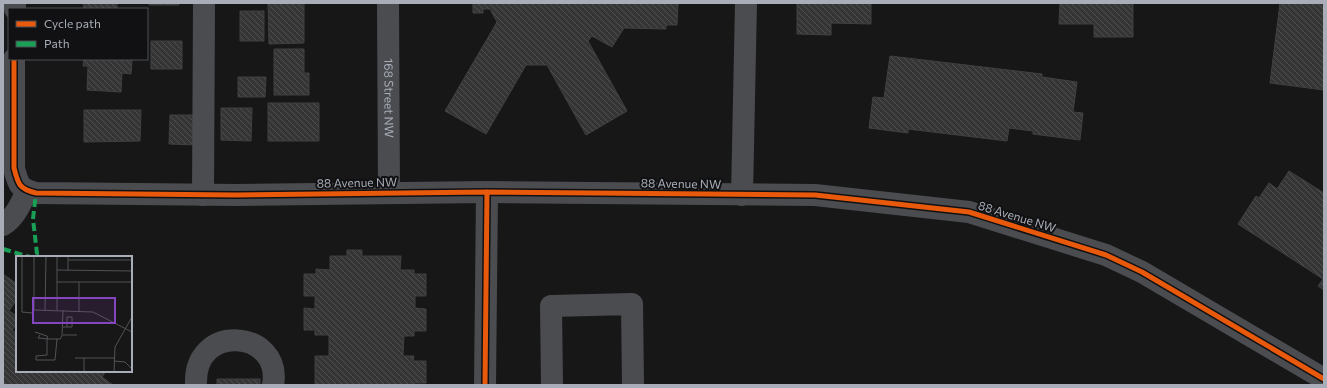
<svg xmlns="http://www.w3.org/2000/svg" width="1327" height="388" font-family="Commissioner,sans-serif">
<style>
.building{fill:url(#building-back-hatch);stroke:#3f4043}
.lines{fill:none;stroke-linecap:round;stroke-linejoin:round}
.minor{stroke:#4b4c50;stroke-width:22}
.quiet{stroke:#1a9f57;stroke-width:4;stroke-dasharray:8 4;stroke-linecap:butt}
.cycleway-casing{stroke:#111113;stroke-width:8}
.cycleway{stroke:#e8590c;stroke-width:5}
.labels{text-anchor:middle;stroke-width:4;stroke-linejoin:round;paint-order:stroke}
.street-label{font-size:12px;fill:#a8adb8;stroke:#111113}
.inset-road{fill:none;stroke:#515357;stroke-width:1}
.view{fill:#8446be;fill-opacity:0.15;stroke:#8446be;stroke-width:2}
.inset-edge{fill:none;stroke:#a8adb8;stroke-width:2}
</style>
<defs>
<pattern id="building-back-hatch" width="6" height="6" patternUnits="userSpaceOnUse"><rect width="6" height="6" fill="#353536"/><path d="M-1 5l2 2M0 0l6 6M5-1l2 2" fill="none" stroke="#4f5051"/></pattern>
</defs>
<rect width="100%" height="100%" fill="#171717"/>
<path class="building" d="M83,3H117V9H84Z
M150,3H179V5H149Z
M268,3H304V43L269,44Z
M473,3H678L677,25H666V29L624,28L612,47L592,36L588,41L627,111L586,135L547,65H526L486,134L445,111L497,22L490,9H483V13H473Z
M797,3H871V24L831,23V35L797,34Z
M1060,3H1133V37H1094V24H1059Z
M1280,3H1306L1324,5V90L1270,83Z
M240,11H264V41H240Z
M151,41H182V69H151Z
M274,49H304V73H309V95H274Z
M890,56L1042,74V77L1077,82L1073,112L1083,113L1080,140L1033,134V131L1009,128L1007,141L908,129V133L869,128L873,97L884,98Z
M84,59L132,60L131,74L122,73L121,92L87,90L88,66H83Z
M238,77H266L265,97H238Z
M268,103H319V141H268Z
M221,108H252L251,141L221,140Z
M84,110H141L140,141L84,142Z
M170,115H197L196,145L169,144Z
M1289,171L1324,193V290L1318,286L1323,279L1238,224L1256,196L1259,198L1269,183L1277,189Z
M347,250H362V256H401L400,270H414V274H426V296H415V308L426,309V331H414V336H404L403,356H414L413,361H426V383H414V385H315V356H329V335H315V330H304V308L315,309V296H304V274H316V269L330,270V256H347Z
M3,274L17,284L16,294L17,299L9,311L17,316V324L12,330L17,334V371H106L102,377L113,385H3Z
M217,379H260V385H217Z"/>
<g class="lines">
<g class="minor">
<path id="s1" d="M388,3L389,192"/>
<path d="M15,9V3"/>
<path d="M14,59V168C18,184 19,189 36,193L236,195L487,192L815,195L969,212L1106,255L1142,272L1324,379"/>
<path d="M203,195L204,3"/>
<path d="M742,195L746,3"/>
<path d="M3,225C15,218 21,203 27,191"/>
<path d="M196,385C193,321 283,330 273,385"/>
<path d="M485,385L487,192"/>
<path d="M552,385L551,306L632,304L633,385"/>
</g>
<path class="quiet" d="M3,249L30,257H35L37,254L33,219L36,193"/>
<g class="cycleway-casing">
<path id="cycleway" d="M14,59V168C18,184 19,189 36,193L236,195L487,192L815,195L969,212L1106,255L1142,272L1324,379
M485,385L487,192"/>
</g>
<use href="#cycleway" class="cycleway"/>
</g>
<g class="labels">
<g class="street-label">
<text dy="4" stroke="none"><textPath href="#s1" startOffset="95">168 Street NW</textPath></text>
<text transform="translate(357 183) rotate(-1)" y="4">88 Avenue NW</text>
<text transform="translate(681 184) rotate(1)" y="4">88 Avenue NW</text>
<text transform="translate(1017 217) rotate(17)" y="4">88 Avenue NW</text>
</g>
</g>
<g transform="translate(16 256)">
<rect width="116" height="116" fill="#171717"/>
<path class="inset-road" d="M6,0V56L16,57L18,54M18,0V54L77,56L116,76M52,4H116M41,14L116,15M52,14V0M41,26H116M41,54V0M29,55L30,0M63,55V26M47,71H56V61H51V71M19,76L31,80L32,83L22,82L24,79M47,79H61M31,83V99L20,100V104H39L41,83M32,83H44L46,80L47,54M59,102H98M98,105L109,106L116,113M68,116V102M98,116L99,91L116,61"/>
<path class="view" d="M17,42H99V67H17Z"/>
<rect width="116" height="116" class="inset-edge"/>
</g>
<rect width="1327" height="388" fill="none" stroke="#a8adb8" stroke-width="8"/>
<rect x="8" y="8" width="140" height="52" fill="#111113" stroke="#4d4f55"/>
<rect x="16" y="21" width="20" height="6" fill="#e8590c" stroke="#4d4f55"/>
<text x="44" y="28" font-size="12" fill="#a8adb8">Cycle path</text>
<rect x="16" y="41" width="20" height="6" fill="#1a9f57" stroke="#4d4f55"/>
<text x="44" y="48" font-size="12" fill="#a8adb8">Path</text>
</svg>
